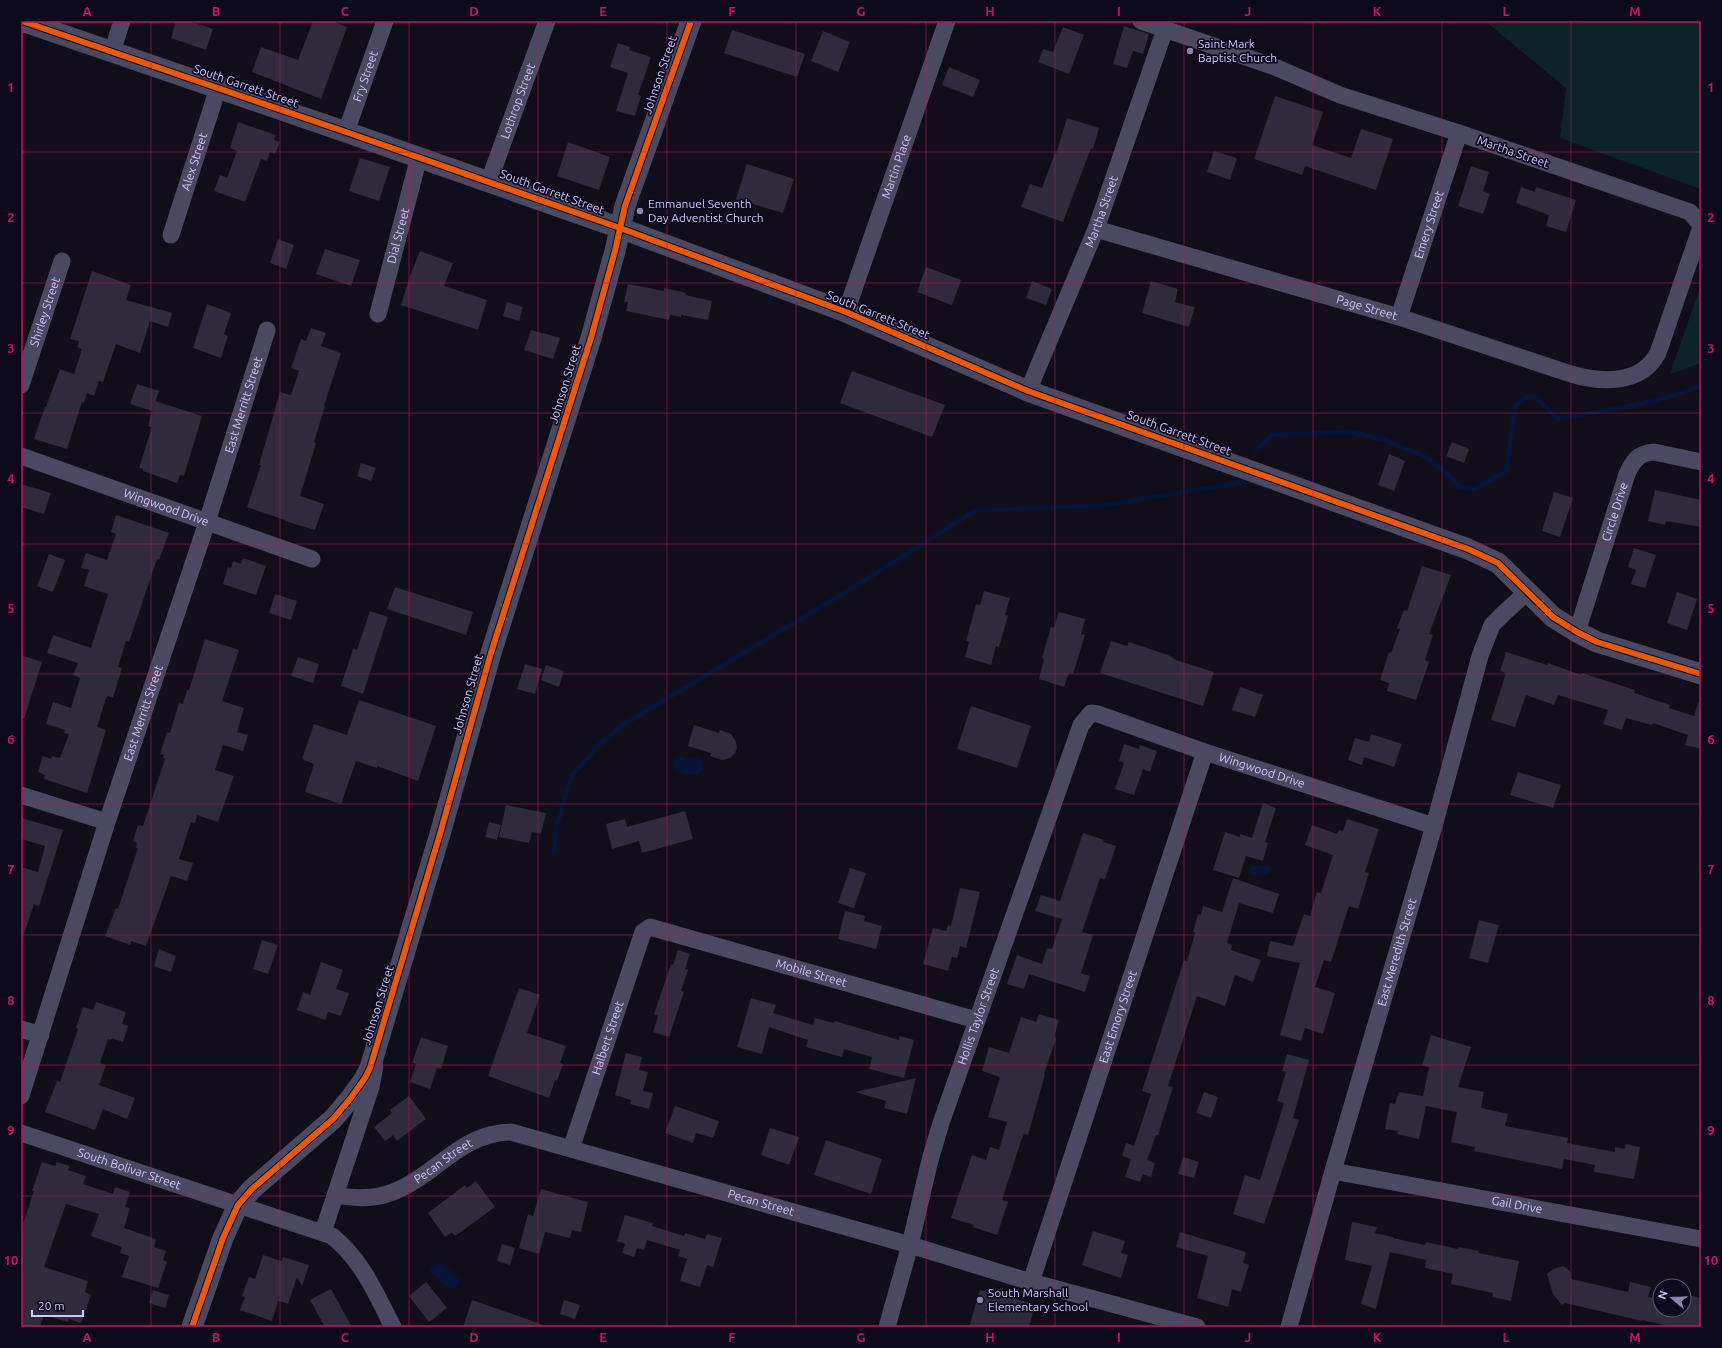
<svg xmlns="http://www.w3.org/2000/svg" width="1722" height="1348" font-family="Ubuntu,sans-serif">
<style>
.green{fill:#0d2425}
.water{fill:#051438}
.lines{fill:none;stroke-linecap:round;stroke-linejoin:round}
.stream{stroke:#051438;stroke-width:5}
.building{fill:#2f2a3c}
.minor{stroke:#4b4862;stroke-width:17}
.tertiary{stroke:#4b4862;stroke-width:21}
.cycleway-casing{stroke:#0e0a1d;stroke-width:8}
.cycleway{stroke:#e8590c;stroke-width:6}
.grid{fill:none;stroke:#c2185b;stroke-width:1;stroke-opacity:0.55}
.poi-dot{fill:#8d85ae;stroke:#0e0a1d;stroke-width:1.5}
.labels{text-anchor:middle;stroke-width:3.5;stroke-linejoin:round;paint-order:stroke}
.poi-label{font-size:12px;fill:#d0c5ff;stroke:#0e0a1d;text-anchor:start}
.street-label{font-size:12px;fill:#d0c5ff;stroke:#0e0a1d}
.neatline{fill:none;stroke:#c2185b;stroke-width:1.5}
.grid-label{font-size:13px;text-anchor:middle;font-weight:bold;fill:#c2185b}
</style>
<rect width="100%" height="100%" fill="#110e19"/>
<path class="green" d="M1485,21H1701V189L1560,138L1566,88Z
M1701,285V363L1670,374Z"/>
<path class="water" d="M679,756L686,759L695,757L703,761C709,780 678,778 673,765L676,757Z
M1266,865L1271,868V872C1266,877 1256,877 1249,874V869L1251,866Z
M438,1263H443L460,1279L456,1288L450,1289L430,1272L431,1268Z"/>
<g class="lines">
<path class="stream" d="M1257,450L1273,435L1351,432L1385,440L1424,456L1447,473L1459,487L1474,489L1506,472L1515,406L1526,398L1535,397L1559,419L1655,401L1701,386
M554,853L556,827L572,776L597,747L621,726L848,591L976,510L1100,506L1244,482"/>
</g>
<path class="building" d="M176,21H189L213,29L206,50L171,38Z
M313,21H331L347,27L321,99L252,72L261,47L298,60Z
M1124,26L1149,34L1143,54L1133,51L1127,68L1113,64Z
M1063,27L1084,35L1069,74L1038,62L1043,49L1053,52Z
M732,30L805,54L797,77L724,53Z
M823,31L850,42L838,72L811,61Z
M618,43L630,47L629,50L651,57L638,95L641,96L635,116L616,111L628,73L610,67Z
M949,67L980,80L973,97L942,85Z
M1275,96L1323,112L1312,145L1351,158L1361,129L1393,139L1376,190L1305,166L1302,175L1254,159Z
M1067,118L1099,128L1093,149L1091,148L1063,222L1021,207L1030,184L1042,188L1055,153L1056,154Z
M238,122L276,135L274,140L280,142L275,154L270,152L267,161L261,159L245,202L214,191L220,175L227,178L237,151L230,148Z
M568,142L610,157L599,190L557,176Z
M1214,151L1237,158L1230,180L1207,172Z
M360,158L390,167L379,201L349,191Z
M747,164L794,179L783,213L736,199Z
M1471,166L1489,172L1483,191L1490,194L1483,214L1458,206Z
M1521,187L1535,192L1536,187L1576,200L1566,232L1546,226L1549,215L1516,203Z
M278,239L294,245L286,269L270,263Z
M325,249L360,260L351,286L316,274Z
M420,251L453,263L444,286L487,300L478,330L401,305L410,276Z
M926,267L961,280L952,305L917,292Z
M92,271L131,285L126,300L172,313L168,327L150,321L140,353L116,344L103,382L99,381L94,396L87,393L84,403L82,402L67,449L34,439L45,407H46L60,369L74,374L82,349L77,347L79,341L70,339Z
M1032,281L1052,289L1046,305L1026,298Z
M1151,281L1178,289L1175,302L1195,307L1189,327L1142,313Z
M628,284L664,291V288L686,293L685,295L712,301L708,320L681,315V317L670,315L669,320L626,311L628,302H624Z
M507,302L523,307L519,321L503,316Z
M207,304L231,313L224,334L228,336L221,358L193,348Z
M311,328L326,333L321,346L341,353L324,406H325L314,442L316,443L300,496L324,504L315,530L285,521V520L247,507L261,465H259L280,392L291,395L299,371L291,368L301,339L306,341Z
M531,330L560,338L553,359L524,350Z
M852,371L945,405L932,437L840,403Z
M137,384L159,391L152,411L130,404Z
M155,401L202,416L184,476L180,475L177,483L143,471V469L139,468L152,427L148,426Z
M1452,442L1469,449L1464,463L1446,456Z
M1389,454L1405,461L1394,491L1378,485Z
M361,463L376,468L371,481L357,476Z
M21,484L51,493L44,514L21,507Z
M1655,490L1701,500V527L1666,521L1665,525L1648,521Z
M1554,492L1573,498L1560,537L1542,531Z
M116,515L169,533L159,560L157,559L129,642L126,641L118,667L122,668L113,698L108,696L106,698L97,727L106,730L87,793L44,779L45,775L38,772L43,756L51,759L52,756L60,758L69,734L64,733L65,730L46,724L53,702L71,708L80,678L73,675L78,663L47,653L53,635L91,648L108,594L84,586L89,570L81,568L86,553L107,560L116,534L111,532Z
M1634,548L1656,555L1645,588L1631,584L1636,570L1628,567Z
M49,554L65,560L53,592L37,586Z
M243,558L266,566L256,595L223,584L228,567L231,568L233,561L241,564Z
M1422,566L1451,575L1429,634L1433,635L1425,660L1429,662L1416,700L1387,691L1389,683L1380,680L1389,652L1391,653L1400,629L1397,628L1404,610L1407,611Z
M395,587L473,612L466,635L387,609Z
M984,591L1010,598L1005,615L1008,616L999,647L996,646L991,665L965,657L969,642L966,641L970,627L976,604L980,605Z
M1677,592L1697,599L1687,630L1667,623Z
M275,594L297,601L291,620L269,613Z
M370,611L388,617L363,694L341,686L353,649L357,650Z
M1059,612L1085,619L1081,634L1085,635L1073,674L1069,673L1064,687L1039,679L1044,659L1042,658L1051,627L1054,628Z
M205,639L239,650L222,701L244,708L237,732L248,735L243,751L223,745L215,770L234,776L218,822L197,815L195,823L191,822L179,859L193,863L187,881L171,876L146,946L131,941L130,945L105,936L116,908L118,909L138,848H136L137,843L133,841L138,825L143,826L165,759L163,758L164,755L160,754L167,732L170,733L179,703L183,704L187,690H189Z
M1111,641L1127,646L1129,642L1168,655L1176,660L1214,672L1203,706L1100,673Z
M1506,652L1547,665L1548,663L1581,675L1582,673L1635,690L1634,693L1670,705L1669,708L1694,716L1698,703L1701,704V749L1685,745L1688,735L1653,723L1652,725L1626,718L1622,730L1603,724L1608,710L1558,695L1554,705L1526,695L1515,727L1491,720L1506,673L1500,671Z
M21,655L42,662L24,719L21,718Z
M298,657L319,664L313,683L291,676Z
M525,664L542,669L535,694L517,689Z
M546,665L564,671L559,687L541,680Z
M1240,687L1263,695L1255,717L1232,710Z
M359,700L436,726L418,781L377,766V768L356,761L341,804L305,792L314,764L302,759L314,724L347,735Z
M971,706L1031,726L1017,768L957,749Z
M694,725L719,733L720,730L731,734L736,742L737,748L735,753L730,758L722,760L710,756L711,753L688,746Z
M1371,734L1402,744L1394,767L1364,757L1362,765L1348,760L1355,738L1369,742Z
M1124,744L1139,749L1140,745L1157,751L1150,772L1143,769L1134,795L1115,789L1124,763L1119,761Z
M1518,772L1561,785L1553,808L1510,795Z
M1263,803L1276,808L1265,842L1268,843L1263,861L1246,856L1239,878L1213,870L1225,832L1240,837V834L1252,838Z
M506,805L546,813L541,834L532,832L529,843L499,837Z
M685,811L693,839L642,853L639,841L612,849L606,824L625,819L627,827Z
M21,818L63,830L39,906L34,904L23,937L21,936V867L38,872L45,846L21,839Z
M1347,819L1379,829L1365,872L1369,873L1358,909L1349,906L1331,962L1324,960L1315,987L1335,993L1323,1034L1305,1028L1301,1041L1280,1035L1300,963L1267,956L1270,941L1293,946L1304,914L1310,916L1317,892L1321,893L1333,855L1305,845L1312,825L1337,834L1339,830L1343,831Z
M489,822L501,825L497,840L485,837Z
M1083,833L1104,840L1103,842L1116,846L1105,879L1100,878L1082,932L1093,935L1081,973L1090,976L1085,992L1029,974L1024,989L1007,984L1017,955L1042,964L1047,948L1052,949L1062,919L1035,911L1041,895L1060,901Z
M850,868L866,873L854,908L838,903Z
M1233,878L1279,894L1273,913L1239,903L1227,943L1232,945L1231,950L1261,960L1253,982L1235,975L1225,1006L1197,996L1168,1086L1173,1087L1158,1135H1156L1147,1160L1155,1163L1151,1177L1143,1174L1140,1182L1125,1177L1131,1159L1122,1156L1126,1143L1134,1146L1151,1094L1142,1091L1184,960L1187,961L1195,933L1193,932L1198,914L1201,915L1203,906L1222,912Z
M960,888L980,892L966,948L960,946L957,958L952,957L948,971L923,964L933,928L946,931L948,925L951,926Z
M845,911L865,916L864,921L882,926L876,949L838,939Z
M1479,920L1499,925L1488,963L1469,958Z
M262,940L278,945L268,974L253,969Z
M159,949L176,956L171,972L154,966Z
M678,950L690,954L685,969L688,970L681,991L684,992L669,1037L653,1032L658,1016L654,1014L671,964L673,965Z
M321,962L343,970L336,989L349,993L341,1016L328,1012L325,1020L297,1010L303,992L310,995Z
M519,988L540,995L527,1033L566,1046L560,1063L563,1064L557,1081L555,1080L549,1098L488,1076Z
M751,998L776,1005L773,1013L813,1025L815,1018L834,1023L835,1021L899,1040L900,1036L914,1040L904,1078L869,1069L872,1057L844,1049L842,1057L806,1047L808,1040L769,1027L762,1054L737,1047Z
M96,1002L126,1012L122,1024L128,1026L123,1042L112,1038L111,1040L108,1039L100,1063L106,1065L99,1085L135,1098L127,1119L103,1109L95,1130L45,1112L57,1081L60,1082L78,1029L76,1028L83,1007L93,1010Z
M1039,1014L1059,1020L1054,1037L1056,1038L1044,1074L1045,1075L1028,1135L1024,1134L1021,1141L1002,1200L1008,1202L997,1235L973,1227L974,1225L951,1218L972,1155L986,1160L990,1147L999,1150L1007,1122L988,1117L1000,1077L982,1071L989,1047L1009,1053L1021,1017L1036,1022Z
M1431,1035L1471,1047L1458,1087L1484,1092L1481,1108L1508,1114L1505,1126L1568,1138L1567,1143L1615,1152V1147L1625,1149L1626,1144L1640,1147L1634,1179L1594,1172L1595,1165L1564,1159L1562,1169L1474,1151L1475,1147L1451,1142L1457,1112L1426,1106L1419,1139L1397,1134L1398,1131L1385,1129L1390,1103L1395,1104L1399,1092L1423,1096L1429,1067L1422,1065Z
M421,1037L448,1046L441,1069L437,1068L430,1089L410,1082L416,1064L412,1063Z
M626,1053L642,1057L639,1070L648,1072L643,1091L653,1093L649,1109L630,1104L631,1100L615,1095Z
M1287,1054L1309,1060L1293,1118L1299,1120L1264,1224L1233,1214L1245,1175L1260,1180L1284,1103L1277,1101L1286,1072L1282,1071Z
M916,1078L907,1114L884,1108L886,1101L855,1092Z
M1204,1092L1218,1097L1211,1118L1196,1113Z
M409,1096L426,1119L397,1141L393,1135L385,1141L374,1127L392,1113L390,1110Z
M675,1106L719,1121L713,1138L696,1133L693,1143L665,1133Z
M770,1128L799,1137L789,1165L761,1155Z
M826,1140L882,1159L871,1194L814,1175Z
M1183,1157L1199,1162L1194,1178L1178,1174Z
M42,1162L55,1166L57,1162L70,1166L68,1170L86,1176L83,1184L113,1194L115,1187L130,1192L125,1207L130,1208L124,1228L156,1239L154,1247L166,1251L163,1260L167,1262L158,1288L122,1277L129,1256L120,1253L122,1247L91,1236L99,1214L66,1204L44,1267L88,1281L85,1292L91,1295L81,1323L69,1319L68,1322L44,1315L40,1327H21V1230L34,1191H32Z
M476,1181L495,1207L455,1236L452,1232L445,1237L428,1213L465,1185L467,1188Z
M541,1189L588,1202L581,1232L572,1230L570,1238L545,1232L539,1254L519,1248L528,1214L533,1216Z
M625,1215L653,1223L652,1226L684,1236L685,1233L705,1239L707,1234L722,1238L713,1267L707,1265L700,1287L680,1281L687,1259L678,1256L680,1250L647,1240L644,1250L637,1248L634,1257L622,1253L625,1244L617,1241Z
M1352,1222L1377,1227L1375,1233L1393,1237V1238L1425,1245L1426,1242L1458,1249L1459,1247L1479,1251L1478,1253L1519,1261L1511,1301L1492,1297L1493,1293L1451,1284L1453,1274L1425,1268L1426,1260L1390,1252L1376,1309L1361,1304L1372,1266L1345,1260Z
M1093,1231L1125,1241L1121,1253L1128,1255L1121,1278L1082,1265Z
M1180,1232L1246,1252L1243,1263L1249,1265L1241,1292L1232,1289L1228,1307L1197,1298L1208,1256L1176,1247Z
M502,1244L515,1248L510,1265L497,1261Z
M263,1255L281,1261L283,1257L309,1265L302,1286L297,1277L288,1304L278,1301L272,1321L240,1310L245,1297L242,1296L249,1277L255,1279Z
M1563,1266L1570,1271L1571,1279L1628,1292L1630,1282L1651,1287L1648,1297L1660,1299V1310H1684V1294L1701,1298V1327H1672L1642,1320V1321L1565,1303L1562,1305L1553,1294L1547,1274L1553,1269Z
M426,1282L447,1308L429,1322L409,1296Z
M331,1289L352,1327H325L310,1300Z
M153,1290L169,1295L165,1308L149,1303Z
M980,1290L1035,1304L1029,1327H969Z
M472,1300L544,1325V1327H463Z
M564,1300L580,1305L575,1319L560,1314Z"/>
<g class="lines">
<g class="minor">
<path d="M112,52L122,21"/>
<path id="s1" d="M346,132L385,21"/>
<path id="s2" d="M489,181L547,21"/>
<path id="s3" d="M1096,229L1399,317L1571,374C1601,383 1641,385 1658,353L1700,230V224L1690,212L1459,133L1340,95L1275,67L1141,21"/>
<path id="s4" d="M171,235L218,88"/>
<path id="s5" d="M846,312L947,21"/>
<path id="s6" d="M378,314L419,157"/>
<path id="s7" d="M1399,317L1459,133"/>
<path id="s8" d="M21,385L62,261"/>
<path id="s9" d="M1028,391L1096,229L1165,29"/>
<path id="s10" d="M21,456L312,559"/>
<path id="s11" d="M1577,632L1627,474C1633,461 1638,453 1654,452L1701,462"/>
<path d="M21,795L107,822"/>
<path d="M21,1029L41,1035"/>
<path id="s12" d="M21,1096L107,822L207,522L267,330"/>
<path id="s13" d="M21,1133L332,1236C362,1260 376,1294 393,1327"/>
<path id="s14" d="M571,1149L643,932L650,927L976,1020"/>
<path id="s15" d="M1333,1171L1701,1239"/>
<path id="s16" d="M336,1195C355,1199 375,1199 393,1192C437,1175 460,1133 511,1132L910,1245L1031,1282L1197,1327"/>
<path d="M323,1232L371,1087L375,1066"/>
<path id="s17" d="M1031,1282L1205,752"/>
<path id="s18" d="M887,1327L910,1245L930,1160L941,1123L1081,725L1091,713L1098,714L1205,752L1434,826"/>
<path id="s19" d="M1289,1327L1333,1171L1434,826L1480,656L1492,625L1503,614L1528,591"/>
</g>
<path class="tertiary" d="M22,21L346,132L620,228L846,312L1028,391L1468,549L1498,563L1553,617L1577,632L1597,642L1701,674
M192,1327L223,1238L238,1205L252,1189L333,1119L350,1099L365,1078L370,1068L440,834L491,653L591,338L615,251L625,206L691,21"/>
<g class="cycleway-casing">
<path id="cycleway" d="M22,21L346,132L620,228L846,312L1028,391L1468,549L1498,563L1553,617L1577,632L1597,642L1701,674
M192,1327L223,1238L238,1205L252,1189L333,1119L350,1099L365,1078L370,1068L440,834L491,653L591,338L615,251L625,206L691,21"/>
</g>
<use href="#cycleway" class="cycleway"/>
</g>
<path class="grid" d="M151,21V1327M280,21V1327M409,21V1327M538,21V1327M667,21V1327M796,21V1327M926,21V1327M1055,21V1327M1184,21V1327M1313,21V1327M1442,21V1327M1571,21V1327M21,152H1701M21,283H1701M21,413H1701M21,544H1701M21,674H1701M21,804H1701M21,935H1701M21,1065H1701M21,1196H1701"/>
<g class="poi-dot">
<circle cx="1190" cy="51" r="4"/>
<circle cx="640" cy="211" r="4"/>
<circle cx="980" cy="1300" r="4"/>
</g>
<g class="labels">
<g class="poi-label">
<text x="1198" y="48">Saint Mark<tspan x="1198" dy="14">Baptist Church</tspan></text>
<text x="648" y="208">Emmanuel Seventh<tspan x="648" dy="14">Day Adventist Church</tspan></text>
<text x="988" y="1297">South Marshall<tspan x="988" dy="14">Elementary School</tspan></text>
</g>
<g class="street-label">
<text transform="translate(660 75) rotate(-71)" y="4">Johnson Street</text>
<text dy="4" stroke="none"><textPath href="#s1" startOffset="59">Fry Street</textPath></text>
<text transform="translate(246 86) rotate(19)" y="4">South Garrett Street</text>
<text dy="4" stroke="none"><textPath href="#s2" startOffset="85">Lothrop Street</textPath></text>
<text transform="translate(1513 152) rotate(19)" y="4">Martha Street</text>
<text dy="4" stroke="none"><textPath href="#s4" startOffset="77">Alex Street</textPath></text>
<text dy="4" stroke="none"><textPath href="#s5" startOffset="154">Martin Place</textPath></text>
<text transform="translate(552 192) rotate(20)" y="4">South Garrett Street</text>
<text dy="4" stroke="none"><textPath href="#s9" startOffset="194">Martha Street</textPath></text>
<text dy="4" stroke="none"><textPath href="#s7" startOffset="97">Emery Street</textPath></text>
<text dy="4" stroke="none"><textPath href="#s6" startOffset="81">Dial Street</textPath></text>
<text dy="4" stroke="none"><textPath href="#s3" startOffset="282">Page Street</textPath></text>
<text dy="4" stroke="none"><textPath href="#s8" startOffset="77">Shirley Street</textPath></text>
<text transform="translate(878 315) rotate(22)" y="4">South Garrett Street</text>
<text transform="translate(565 384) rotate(-73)" y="4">Johnson Street</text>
<text dy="4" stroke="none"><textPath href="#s12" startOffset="726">East Merritt Street</textPath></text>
<text transform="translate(1179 433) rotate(20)" y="4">South Garrett Street</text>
<text dy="4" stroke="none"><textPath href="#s10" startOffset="154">Wingwood Drive</textPath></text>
<text dy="4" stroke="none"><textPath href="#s11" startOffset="126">Circle Drive</textPath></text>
<text transform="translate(468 694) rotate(-74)" y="4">Johnson Street</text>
<text dy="4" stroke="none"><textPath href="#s12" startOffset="402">East Merritt Street</textPath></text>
<text dy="4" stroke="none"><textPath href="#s18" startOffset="829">Wingwood Drive</textPath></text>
<text dy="4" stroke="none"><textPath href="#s19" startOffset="390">East Meredith Street</textPath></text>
<text dy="4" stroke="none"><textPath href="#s14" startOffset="405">Mobile Street</textPath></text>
<text transform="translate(378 1005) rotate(-73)" y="4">Johnson Street</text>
<text dy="4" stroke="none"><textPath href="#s18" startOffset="324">Hollis Taylor Street</textPath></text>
<text dy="4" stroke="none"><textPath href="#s17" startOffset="279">East Emory Street</textPath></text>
<text dy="4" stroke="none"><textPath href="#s14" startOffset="117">Halbert Street</textPath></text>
<text dy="4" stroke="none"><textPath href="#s16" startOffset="117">Pecan Street</textPath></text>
<text dy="4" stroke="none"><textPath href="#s13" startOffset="114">South Bolivar Street</textPath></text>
<text dy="4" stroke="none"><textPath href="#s16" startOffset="452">Pecan Street</textPath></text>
<text dy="4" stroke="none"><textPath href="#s15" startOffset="187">Gail Drive</textPath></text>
</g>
</g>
<rect width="1722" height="1348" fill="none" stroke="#0e0a1d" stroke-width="44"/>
<g transform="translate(1672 1298) rotate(289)"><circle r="19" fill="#0e0a1d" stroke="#5c5577"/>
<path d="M0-3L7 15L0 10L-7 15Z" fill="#8d85ae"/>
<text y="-6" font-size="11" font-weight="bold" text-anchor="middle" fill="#d0c5ff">N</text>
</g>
<path d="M32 1310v6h51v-6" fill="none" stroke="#d0c5ff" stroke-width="2"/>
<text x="38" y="1310" font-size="12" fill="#d0c5ff" stroke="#0e0a1d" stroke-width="3" paint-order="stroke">20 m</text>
<rect x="22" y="22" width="1678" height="1304" class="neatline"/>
<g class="grid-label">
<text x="87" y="16">A</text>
<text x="216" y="16">B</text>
<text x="345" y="16">C</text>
<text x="474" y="16">D</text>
<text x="603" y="16">E</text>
<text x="732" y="16">F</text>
<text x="861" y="16">G</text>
<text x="990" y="16">H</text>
<text x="1119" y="16">I</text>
<text x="1248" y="16">J</text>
<text x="1377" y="16">K</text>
<text x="1506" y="16">L</text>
<text x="1635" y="16">M</text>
<text x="11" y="92">1</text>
<text x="1711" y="92">1</text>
<text x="11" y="222">2</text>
<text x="1711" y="222">2</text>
<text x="11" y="353">3</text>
<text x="1711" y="353">3</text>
<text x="11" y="483">4</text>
<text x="1711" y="483">4</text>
<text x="11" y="613">5</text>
<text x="1711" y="613">5</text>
<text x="11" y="744">6</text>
<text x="1711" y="744">6</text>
<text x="11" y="874">7</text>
<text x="1711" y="874">7</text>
<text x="11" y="1005">8</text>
<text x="1711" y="1005">8</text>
<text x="11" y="1135">9</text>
<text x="1711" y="1135">9</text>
<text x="11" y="1265">10</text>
<text x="1711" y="1265">10</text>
<text x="87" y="1342">A</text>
<text x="216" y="1342">B</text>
<text x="345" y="1342">C</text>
<text x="474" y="1342">D</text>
<text x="603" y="1342">E</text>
<text x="732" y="1342">F</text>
<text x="861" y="1342">G</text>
<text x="990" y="1342">H</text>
<text x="1119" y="1342">I</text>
<text x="1248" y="1342">J</text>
<text x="1377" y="1342">K</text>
<text x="1506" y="1342">L</text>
<text x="1635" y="1342">M</text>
</g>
</svg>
